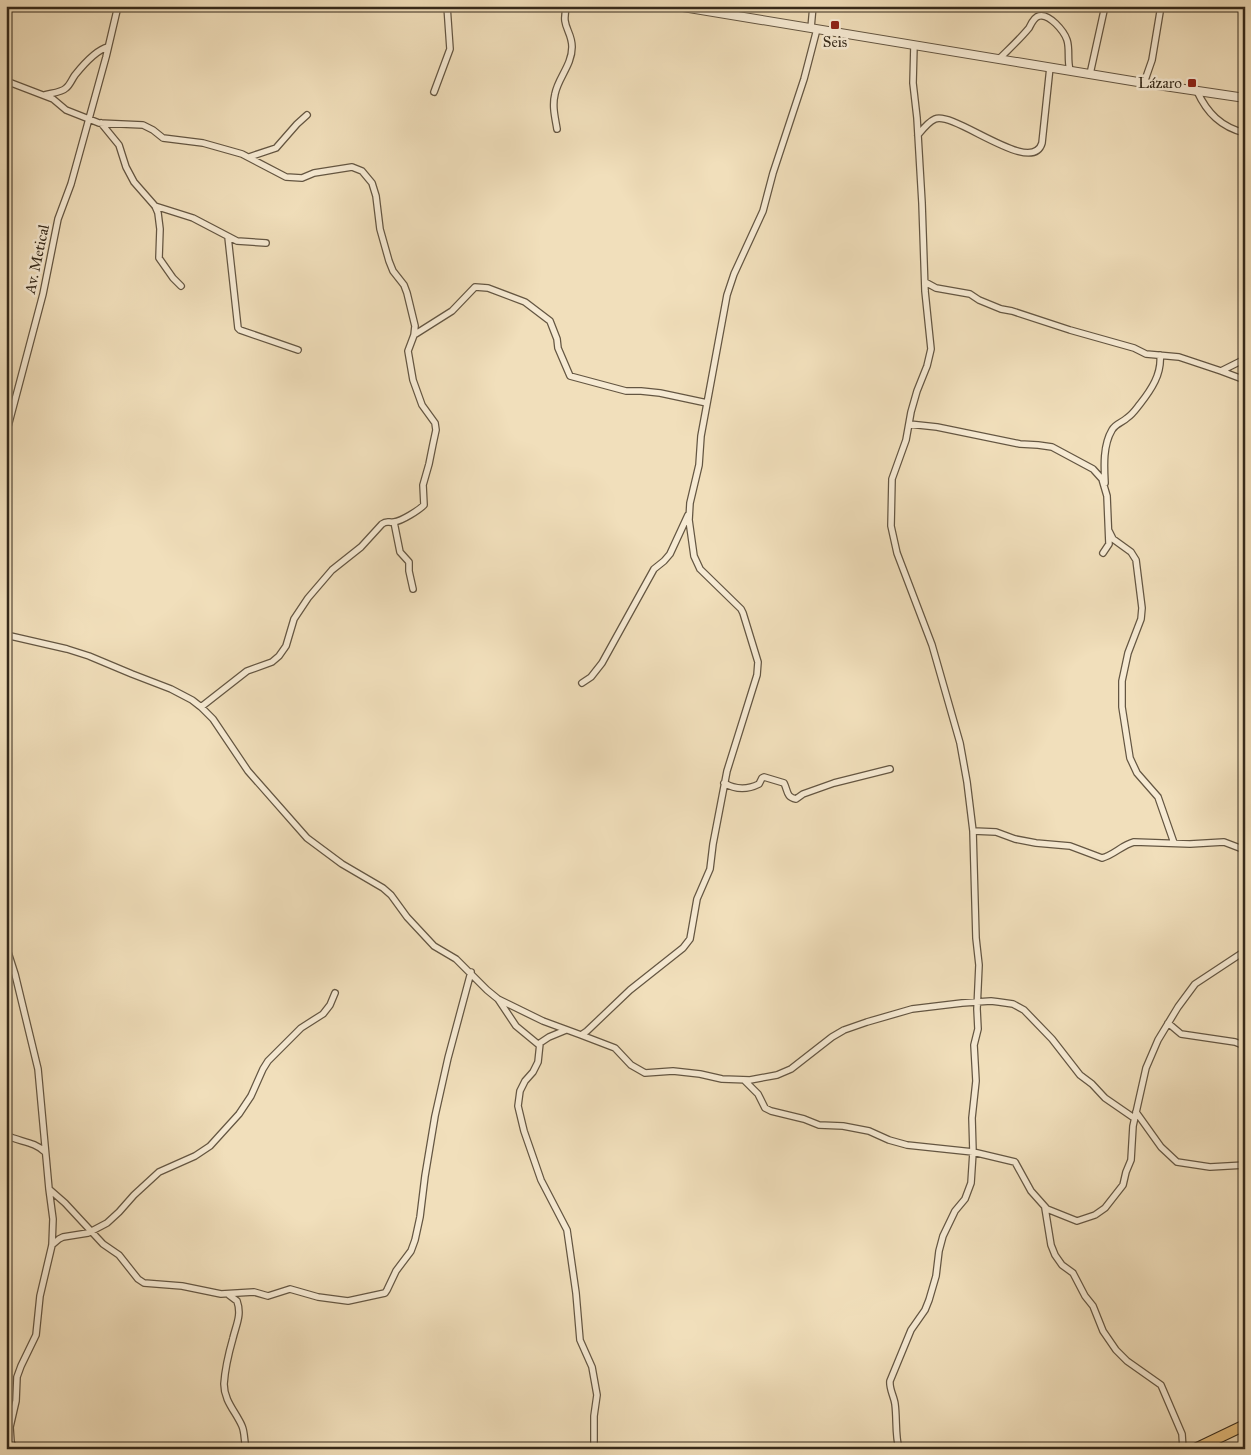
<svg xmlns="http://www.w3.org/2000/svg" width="1251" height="1455" font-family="'IM FELL Great Primer',serif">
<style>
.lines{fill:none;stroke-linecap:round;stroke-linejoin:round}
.minor-casing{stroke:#645642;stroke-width:8}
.tertiary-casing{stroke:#645642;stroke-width:10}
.trunk-casing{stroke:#35291a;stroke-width:12}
.minor{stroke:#f6ead3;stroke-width:5.5}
.tertiary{stroke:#f6ead3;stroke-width:8}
.trunk{stroke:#e8c07e;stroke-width:10}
.poi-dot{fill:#8f2418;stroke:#f6ead3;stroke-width:2}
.labels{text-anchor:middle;stroke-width:5;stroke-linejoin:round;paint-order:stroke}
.poi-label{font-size:15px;fill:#35291a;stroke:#f6ead3}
.street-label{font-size:15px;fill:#35291a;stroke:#f6ead3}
</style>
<rect width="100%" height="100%" fill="#f1dfbb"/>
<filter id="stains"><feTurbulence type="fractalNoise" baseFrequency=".004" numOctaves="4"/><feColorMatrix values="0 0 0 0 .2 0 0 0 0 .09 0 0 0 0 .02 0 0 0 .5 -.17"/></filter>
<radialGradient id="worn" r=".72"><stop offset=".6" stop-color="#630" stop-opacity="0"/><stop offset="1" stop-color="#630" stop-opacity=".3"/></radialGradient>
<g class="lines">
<g class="minor-casing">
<path id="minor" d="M811,28L813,6
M999,59C1009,49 1020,39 1029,28C1031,24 1034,17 1039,16C1049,13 1064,31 1067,40C1070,49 1067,60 1070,70
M1090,74L1105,6
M6,81L53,99L66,110L99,123L143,125L153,130L163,138L203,143L242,154L286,177L302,178L314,173L352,167L362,171L372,183L376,196L380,229L389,261L393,271L404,285L407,293L415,326L414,335L408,351L413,380L422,405L435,423L436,430L433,444L429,464L423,485L424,505C419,510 402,521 394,522C389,523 387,520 382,524L361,547L332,570L308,598L294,619L286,646L279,656L272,662L247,671L201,707
M1144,83L1152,60L1161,6
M1197,91C1207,113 1221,127 1245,133
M434,92L450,49L447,6
M44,95C50,93 61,93 66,88C70,85 72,79 75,75C83,65 96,50 108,47
M101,123L119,145L126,167L134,182L155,206L158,213L160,229L159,258L173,278L181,286
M557,129C555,117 552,106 555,94C558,78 572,65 572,47C572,30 560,27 567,6
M918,135C922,130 928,122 935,119C955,111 1032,177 1042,143L1050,67
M249,157L276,148L297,124L307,115
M155,206L193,218L237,241L266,243
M228,237L238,328L240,330L298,350
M925,282L936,288L970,294L979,300L1001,309L1012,311L1070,330L1134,348L1146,354L1179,357L1221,371L1245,359
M414,335L452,311L475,287L488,288L525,302L550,321L557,339L558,348L570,376L626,391H641L660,393L707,403
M1221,371L1245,380
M909,424L937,427L1020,444L1038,445L1052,447L1093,469L1102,479L1107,496L1109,544L1103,553
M6,434L43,294L58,219L71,184L106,57L118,6
M1105,483C1104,466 1103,445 1112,430C1116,423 1122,423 1127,418C1133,414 1136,409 1140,404C1151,390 1162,374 1160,355
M394,522L400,552L409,562V571L413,589
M1109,531L1113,539L1131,552L1136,560L1142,608L1141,619L1128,653L1122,681V707L1130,758L1137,773L1158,797L1174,843
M6,635L67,649L89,656L132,674L171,689L192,700L201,707L213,719L248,771L307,838L342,864L383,888L391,895L407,917L434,946L456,959L487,990L498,999L543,1021L581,1035L587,1031L630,990L683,948L690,939L697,899L710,869L713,844L727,771L757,675L758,662L743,613L741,609L700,569L694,556L689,520L690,503L699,465L701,436L727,295L734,274L763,211L773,173L804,79L817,29
M582,683L591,677L602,663L654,569L664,561L670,554L688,515
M724,783C736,790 747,790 759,784L762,778L764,777L784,783C788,791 786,797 796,799L803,794L834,783L890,769
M973,831L996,832L1015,839L1036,843L1070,846L1102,858C1114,855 1122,845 1134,842L1190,844L1224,842L1245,850
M6,946L15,974L38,1069L49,1189L65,1203L103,1244L119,1255L138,1279L144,1283L182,1286L221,1294L254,1292L268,1296L290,1289L318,1297L348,1301L385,1293L387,1290L396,1271L411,1251L415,1240L420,1217L425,1176L435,1116L448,1058L471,972
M498,999L516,1026L539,1045
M1168,1023L1181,1034L1235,1042L1245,1046
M566,1030L549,1037L540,1043L538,1062L533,1072L525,1081L520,1091L518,1106L524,1131L541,1180L567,1230L576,1293L580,1340L592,1367L597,1395L594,1416V1449
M581,1035L615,1048L631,1065L645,1073L673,1071L700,1074L722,1079L750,1080L777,1075L791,1069L832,1037L844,1030L867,1022L912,1009L962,1003L991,1001L999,1002L1013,1004L1024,1010L1052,1039L1080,1075L1092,1084L1105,1098L1134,1118
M745,1081L758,1094L765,1108L771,1111L804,1119L819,1125L843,1126L869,1131L889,1140L907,1145L973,1152L1015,1162L1031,1191L1047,1209L1077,1221L1095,1215L1105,1208L1123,1185L1126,1172L1131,1160L1133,1126L1146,1068L1158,1040L1178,1007L1195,984L1245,951
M1136,1112L1161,1147L1177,1162L1210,1167L1245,1165
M6,1135C19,1142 34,1141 45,1152
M1045,1208L1051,1245L1055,1255L1062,1265L1073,1273L1085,1296L1093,1306L1103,1331L1116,1350L1127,1361L1161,1385L1182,1434L1183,1449
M52,1245L59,1239L63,1237L88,1233L107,1223L119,1212L134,1195L159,1172L195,1156L210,1146L239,1114L251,1096L263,1069L268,1061L301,1028L323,1014L330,1005L335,993
M229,1295L237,1301C242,1315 236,1325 233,1338C229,1352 225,1369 224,1384C224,1401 236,1412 242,1426C245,1433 244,1441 246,1449
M6,1447L10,1437
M14,1449L11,1442L10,1427L16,1401L17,1377L21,1366L36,1335L40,1296L52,1245L53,1219L49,1189
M899,1449C895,1435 897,1419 895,1404C894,1396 889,1389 890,1381L911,1330L925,1310L929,1300L936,1276L939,1251L943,1236L955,1211L965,1199L971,1183L973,1152L972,1118L976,1081L974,1045L978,1029L977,1009L979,965L976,938L973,831L967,782L960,743L932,645L897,553L891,526L892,479L906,440L911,412L917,391L927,366L931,349L925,291L922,203L917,118L913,83L914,45"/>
</g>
<g class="tertiary-casing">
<path id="tertiary" d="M677,6L1144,83L1245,98"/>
</g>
<g class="trunk-casing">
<path id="trunk" d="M1195,1449L1245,1425"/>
</g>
<use href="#minor" class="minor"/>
<use href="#tertiary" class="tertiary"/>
<use href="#trunk" class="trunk"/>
</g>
<g class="poi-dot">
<rect x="830" y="20" width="10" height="10" rx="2.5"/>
<rect x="1187" y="78" width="10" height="10" rx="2.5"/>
</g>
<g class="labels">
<g class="poi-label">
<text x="835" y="47">Seis</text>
<text x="1182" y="88" text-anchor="end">Lázaro</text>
</g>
<g class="street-label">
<text transform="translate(37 259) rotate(-78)" y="5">Av. Metical</text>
</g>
</g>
<rect width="1251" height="1455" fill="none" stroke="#f1dfbb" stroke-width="25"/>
<rect x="8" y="8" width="1236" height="1440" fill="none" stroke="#35291a" stroke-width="2.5"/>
<rect x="12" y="12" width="1226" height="1430" fill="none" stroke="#35291a"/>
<rect width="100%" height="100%" filter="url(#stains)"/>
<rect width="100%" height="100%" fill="url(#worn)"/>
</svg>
